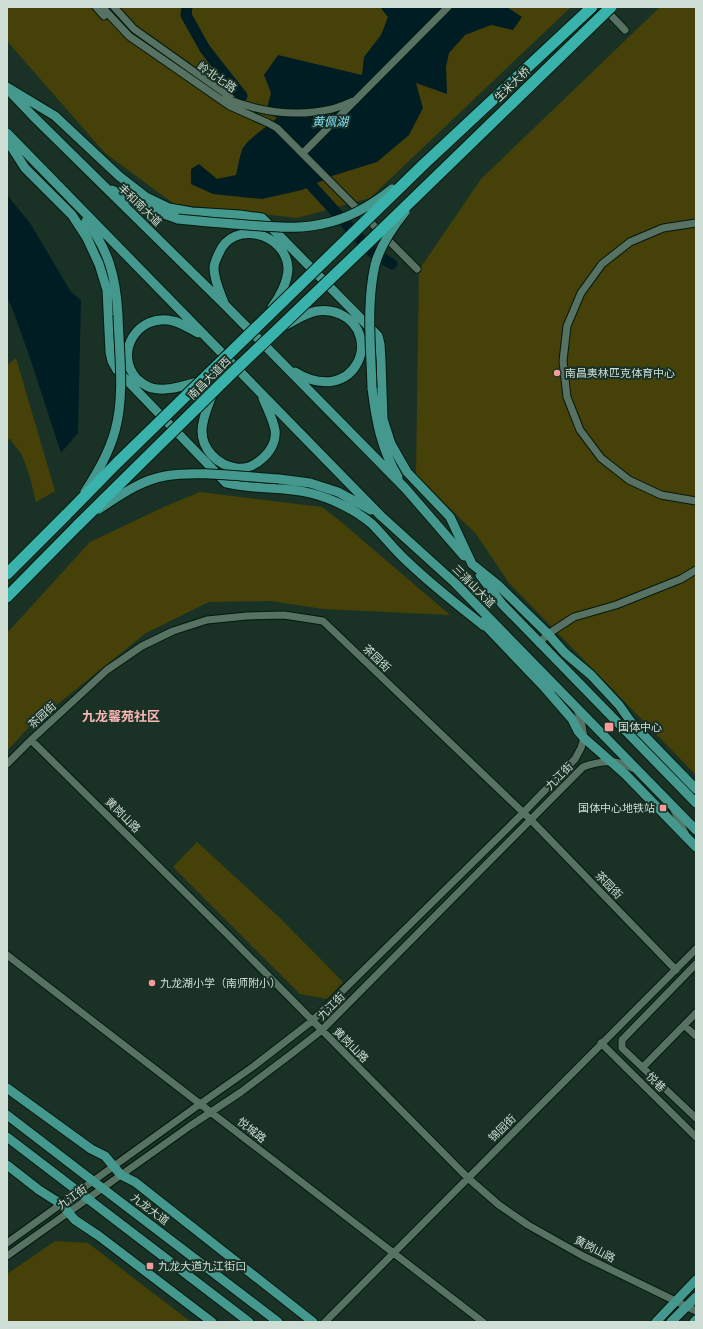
<svg xmlns="http://www.w3.org/2000/svg" width="703" height="1329" font-family="'Roboto Condensed','Noto Sans SC',sans-serif">
<style>
.green{fill:#464109}
.water{fill:#001d24}
.lines{fill:none;stroke-linecap:round;stroke-linejoin:round}
.river{stroke:#001d24;stroke-width:11}
.minor-casing{stroke:#03190e;stroke-width:9}
.major-casing{stroke:#03190e;stroke-width:11}
.highway-casing{stroke:#03190e;stroke-width:13}
.minor{stroke:#577163;stroke-width:7}
.major{stroke:#45988e;stroke-width:9}
.highway{stroke:#39b2ab;stroke-width:11}
.major-bridge-casing{stroke:#03190e;stroke-width:11;stroke-linecap:butt}
.highway-bridge-casing{stroke:#03190e;stroke-width:13;stroke-linecap:butt}
.major-bridge{stroke:#45988e;stroke-width:9}
.highway-bridge{stroke:#39b2ab;stroke-width:11}
.poi-dot{fill:#f59b99;stroke:#1a3226;stroke-width:1.5}
.labels{text-anchor:middle;stroke-width:4;stroke-linejoin:round;paint-order:stroke}
.street-label{font-size:11px;fill:#d0dfd6;stroke:#1a3226}
.poi-label{font-size:11px;fill:#d0dfd6;stroke:#1a3226;text-anchor:start}
.water-label{font-size:12px;font-style:italic;fill:#80e2fc;stroke:#1a3226}
.quarter-label{font-size:13px;font-weight:bold;fill:#fbb7b4;stroke:#1a3226}
</style>
<rect width="100%" height="100%" fill="#1a3226"/>
<path class="green" d="M7,7H571L370,198L297,218L174,204L105,153L7,41Z
M660,7H696V775L509,583L476,534L416,475L419,270L481,179Z
M16,358L55,491L36,502L30,477L22,455L10,439L7,440V365Z
M200,492L322,507L339,520L450,615L323,609L271,601L209,602L146,633L29,727L7,751V633L90,542L166,506Z
M197,842L279,917L343,982L327,999L300,994L173,867Z
M55,1241L88,1243L191,1322H7V1274Z"/>
<path class="water" d="M380,7H507L522,17L513,30L491,25L465,35L449,53L446,67L447,94L416,83L423,108L409,135L377,162L332,176L302,190L262,199L213,194L191,184V169L199,164L217,179L236,175C238,167 239,158 242,150C247,139 268,126 277,118L266,112L271,93L264,75L278,55L362,75L364,57L381,35L388,17Z
M7,195L30,223L71,292L81,300L78,433L61,453L30,358L12,308L7,297Z"/>
<g class="lines">
<path class="river" d="M187,7L186,15L205,49L242,96
M301,174L372,252L392,264"/>
<g class="minor-casing">
<path id="minor" d="M96,7L104,16
M102,7L129,36L230,106L268,123L277,128L417,269
M114,7L134,29L230,97
M605,9L625,30
M226,97C234,103 242,104 252,107C278,114 306,115 332,109C340,107 348,103 356,100
M303,153L448,7
M696,223L663,228L630,242L602,264L581,293L567,326L563,361L567,397L580,430L601,458L629,480L661,495L696,501
M539,643L548,634L574,617L616,605L681,579L696,570
M31,740L227,934L468,1178L499,1205L528,1225L583,1256L696,1311
M7,764L31,740L107,670L142,646L173,631L207,620L247,616L284,615L323,621L531,820L676,970
M673,808L685,833
M7,955L483,1322
M696,964L622,1040V1048L696,1118
M684,1025L696,1036
M601,1043L696,1137
M643,1067L696,1013
M7,1243L200,1104L254,1066L312,1021L523,813L575,759L581,748L584,738L582,725L577,709
M7,1256L190,1126L241,1092L290,1055L322,1030L583,767C599,761 616,758 632,768
M325,1322L696,949"/>
</g>
<g class="major-casing">
<path id="major" d="M7,87L55,116L119,176L146,197L169,208L192,212L240,215L262,218L378,336L380,344L381,361L383,419L391,444L407,472L450,517L472,564L498,585L548,634L565,653L591,675L619,705L631,722L696,789
M12,94L33,116L225,305L405,488L464,556
M7,133L381,516L455,583L696,830
M7,140L25,168L72,215L87,238L99,264L107,290L110,352L112,361L117,370L226,483C254,490 283,486 310,493C331,498 356,510 372,524C385,537 396,552 410,564C433,586 459,606 484,626
M112,190L150,209L178,219
M86,221C109,250 116,278 118,315
M224,303C220,292 214,280 214,268C214,263 217,257 219,253C233,219 286,233 288,268C288,281 280,297 272,307
M286,325C296,320 305,313 317,311C325,310 333,311 340,314C385,335 354,408 295,372
M198,333C190,329 182,323 173,321C138,312 113,353 137,379C142,383 146,387 152,388C168,392 185,385 201,381
M372,388C376,421 381,448 398,477
M213,393C209,404 202,418 202,431C202,449 217,465 236,468C255,471 278,449 275,430C273,419 267,408 263,398
M279,479L310,483L338,492L371,510
M480,575L502,604L696,803
M482,622L545,688L550,691
M545,688L572,719L578,731L584,738L625,774L696,847
M7,1088L91,1149L105,1156L121,1175L135,1182L313,1322
M7,1115L93,1181L278,1322
M7,1137L249,1322
M7,1165L39,1190L61,1204L75,1220L99,1236L212,1322
M656,1322L696,1280
M671,1322L696,1297
M694,1322L696,1320"/>
</g>
<g class="highway-casing">
<path id="highway" d="M423,165L592,7
M7,574L67,514
M7,597L78,525"/>
</g>
<use href="#minor" class="minor"/>
<use href="#major" class="major"/>
<use href="#highway" class="highway"/>
<g class="major-bridge-casing">
<path id="major-bridge" d="M178,219C206,222 233,224 261,226C281,227 301,229 322,224C348,219 372,205 392,189
M372,388C371,348 366,305 375,265C380,246 393,227 405,212
M85,492C97,473 109,453 115,431C125,395 119,352 118,315
M99,509C119,496 141,480 165,476C198,470 244,477 279,479"/>
</g>
<g class="highway-bridge-casing">
<path id="highway-bridge" d="M67,514L117,463L423,165
M78,525L230,375L370,241L611,7"/>
</g>
<use href="#major-bridge" class="major-bridge"/>
<use href="#highway-bridge" class="highway-bridge"/>
</g>
<g class="poi-dot">
<circle cx="557" cy="373" r="4"/>
<rect x="604" y="722" width="10" height="10" rx="2"/>
<rect x="659" y="804" width="8" height="8" rx="2"/>
<circle cx="152" cy="983" r="4"/>
<rect x="146" y="1262" width="8" height="8" rx="2"/>
</g>
<g class="labels">
<g class="street-label">
<text transform="translate(217 77) rotate(34)" y="4">岭北七路</text>
<text transform="translate(512 84) rotate(-44)" y="4">生米大桥</text>
<text transform="translate(140 205) rotate(44)" y="4">丰和南大道</text>
<text transform="translate(209 378) rotate(-45)" y="4">南昌大道西</text>
<text transform="translate(474 586) rotate(45)" y="4">三清山大道</text>
<text transform="translate(377 658) rotate(44)" y="4">茶园街</text>
<text transform="translate(42 715) rotate(-42)" y="4">茶园街</text>
<text transform="translate(559 776) rotate(-45)" y="4">九江街</text>
<text transform="translate(123 815) rotate(45)" y="4">黄岗山路</text>
<text transform="translate(609 885) rotate(46)" y="4">茶园街</text>
<text transform="translate(331 1006) rotate(-45)" y="4">九江街</text>
<text transform="translate(351 1045) rotate(45)" y="4">黄岗山路</text>
<text transform="translate(656 1082) rotate(45)" y="4">悦巷</text>
<text transform="translate(502 1128) rotate(-45)" y="4">锦园街</text>
<text transform="translate(252 1130) rotate(38)" y="4">悦城路</text>
<text transform="translate(72 1197) rotate(-35)" y="4">九江街</text>
<text transform="translate(150 1209) rotate(37)" y="4">九龙大道</text>
<text transform="translate(595 1249) rotate(27)" y="4">黄岗山路</text>
</g>
<g class="poi-label">
<text x="565" y="377">南昌奥林匹克体育中心</text>
<text x="618" y="731">国体中心</text>
<text x="655" y="812" text-anchor="end">国体中心地铁站</text>
<text x="160" y="987">九龙湖小学（南师附小）</text>
<text x="158" y="1270">九龙大道九江街口</text>
</g>
<g class="water-label">
<text x="330" y="126">黄佩湖</text>
</g>
<g class="quarter-label">
<text x="121" y="721">九龙馨苑社区</text>
</g>
</g>
<rect width="703" height="1329" fill="none" stroke="#d0dfd6" stroke-width="16"/>
</svg>
